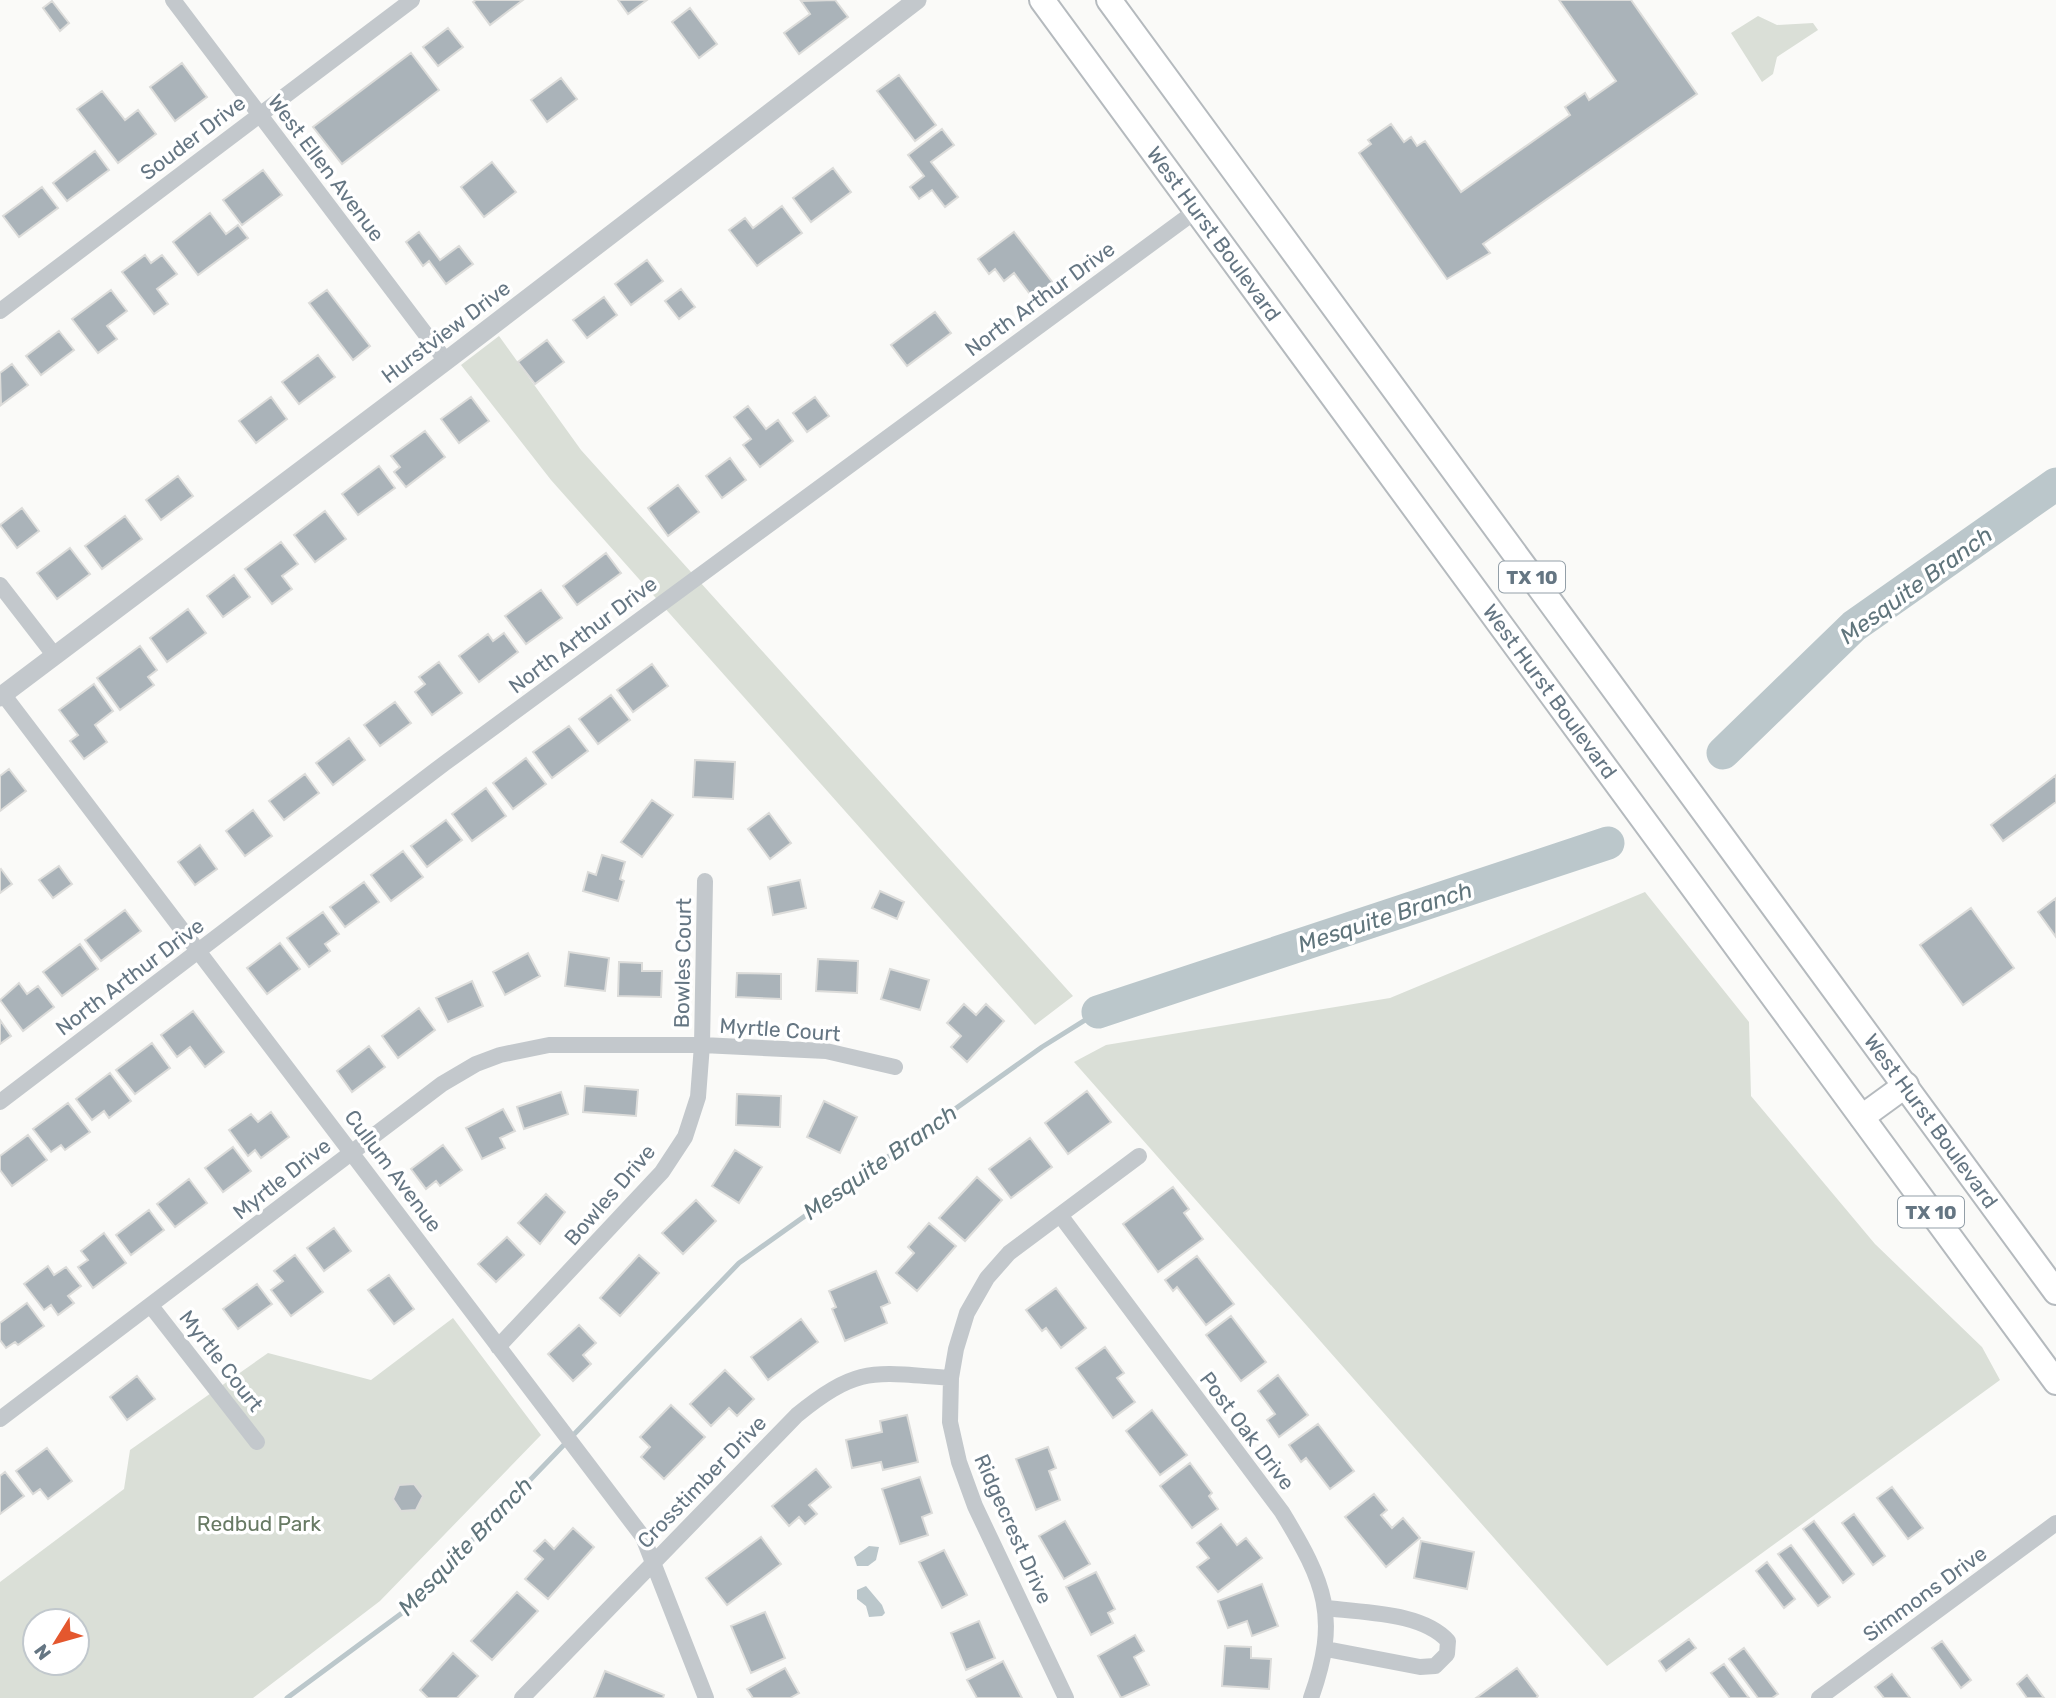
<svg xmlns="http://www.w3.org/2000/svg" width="2056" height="1698" font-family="Rubik,sans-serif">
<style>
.green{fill:#dadfd7;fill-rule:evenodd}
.water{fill:#bbc7cb}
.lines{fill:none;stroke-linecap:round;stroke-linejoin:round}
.stream{stroke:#bbc7cb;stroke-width:5}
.river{stroke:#bbc7cb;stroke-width:33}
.building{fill:#aab3b9;stroke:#dcdcda;stroke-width:2}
.primary-casing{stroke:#b5babe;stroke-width:28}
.minor{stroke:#c3c8cc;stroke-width:16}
.tertiary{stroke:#c3c8cc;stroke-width:19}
.primary{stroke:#fff;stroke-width:24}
.labels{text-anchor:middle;stroke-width:7;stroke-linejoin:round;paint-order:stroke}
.shield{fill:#fff;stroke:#939fa8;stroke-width:2}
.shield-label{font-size:19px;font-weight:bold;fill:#657683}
.street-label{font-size:21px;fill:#657683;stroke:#fff}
.park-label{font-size:21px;fill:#687a64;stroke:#fff}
.water-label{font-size:23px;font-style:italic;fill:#60757c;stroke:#fff}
</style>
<rect width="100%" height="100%" fill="#fafaf8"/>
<path class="green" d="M1758,16L1777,25L1813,23L1818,30L1777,57L1773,74L1762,82L1731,33Z
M499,336L581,450L1073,996L1035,1025L551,480L461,365Z
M1645,892L1749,1022L1751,1096L1875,1244L1982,1347L2000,1380L1607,1666L1074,1062L1106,1045L1390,998Z
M453,1318L541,1435L380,1601L253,1698H0V1582L124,1489L130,1450L268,1353L371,1380ZM35,1621H77V1663H35Z"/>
<path class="water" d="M869,1546L879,1547L876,1560L868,1566H857L854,1557Z
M866,1586L882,1605L885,1613L882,1616L869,1617L866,1606L857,1599V1590Z"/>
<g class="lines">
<path class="stream" d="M287,1698L402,1613L739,1263L1042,1047L1098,1012"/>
<path class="river" d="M1723,753L1854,626L2056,484
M1098,1012L1608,843"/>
</g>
<path class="building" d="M476,0H523L490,25L473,2Z
M618,0H647L628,14Z
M835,0L848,17L799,54L784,33L810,14L801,1Z
M1559,0H1631L1697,94L1483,244L1490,253L1447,279L1359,153L1371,144L1368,140L1391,124L1404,142L1411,137L1417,146L1425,141L1461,192L1570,115L1565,107L1585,93L1589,100L1616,81Z
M52,1L69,23L60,31L43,8Z
M690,8L717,44L699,58L672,22Z
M448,28L463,47L438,66L423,47Z
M411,53L439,90L342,164L313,127Z
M182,63L207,97L175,121L150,87Z
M899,75L936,125L915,141L877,91Z
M561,78L577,99L547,122L531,100Z
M102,91L125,120L138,110L156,134L118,163L77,109Z
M942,129L954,145L931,162L958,197L945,207L932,190L919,199L910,187L924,176L908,155Z
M95,151L109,170L67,201L53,183Z
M492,162L516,192L484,217L461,187Z
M833,168L851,192L811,222L793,198Z
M263,170L282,195L242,225L223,200Z
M42,187L58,208L19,237L3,216Z
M782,206L802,233L757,266L729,230L745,218L753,228Z
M210,213L226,234L238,225L248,238L198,275L173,242Z
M419,232L440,260L459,246L473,264L446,284L429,261L423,266L406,242Z
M1014,232L1053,283L1033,298L1014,273L1004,281L995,269L989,274L978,259Z
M145,255L151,263L162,255L177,274L157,289L168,304L154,314L122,272Z
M647,260L663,281L631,305L615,284Z
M681,289L695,307L679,319L665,301Z
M111,290L127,311L107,326L117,339L98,353L72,319Z
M327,290L370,346L353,360L309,303Z
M604,297L617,315L587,338L573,320Z
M935,312L951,333L907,366L891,345Z
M59,331L74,350L41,375L26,356Z
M547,340L564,362L535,384L518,362Z
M318,355L335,377L299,404L282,382Z
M12,364L28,385L1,405L0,373Z
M271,397L287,419L256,443L239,421Z
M471,397L489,421L459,443L441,419Z
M815,397L829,416L807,432L793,413Z
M748,406L766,429L778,420L793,441L760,467L743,445L751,439L734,417Z
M425,431L445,457L406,487L394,472L400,467L391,456Z
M730,458L746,480L722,498L706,476Z
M379,466L395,488L358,515L342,494Z
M178,476L193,496L161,520L146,500Z
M678,485L699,512L668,536L648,508Z
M22,508L39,531L17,548L0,525Z
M325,511L346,539L315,562L294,535Z
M125,516L142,539L102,569L85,546Z
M281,542L298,564L282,576L292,589L272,604L245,569Z
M70,548L90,574L57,599L37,573Z
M606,553L621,573L577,605L563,586Z
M234,575L250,597L223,617L207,596Z
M541,590L562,618L526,644L505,616Z
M188,609L206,633L167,662L150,638Z
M504,633L518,652L479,682L459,656L488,634L493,641Z
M140,646L157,670L148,677L154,685L120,710L97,678Z
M439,662L462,693L432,715L415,692L425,684L419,677Z
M652,664L668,686L633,712L617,690Z
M94,684L113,711L95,725L107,742L84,759L70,741L78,735L59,710Z
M611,695L630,720L598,744L579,719Z
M395,702L411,723L380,746L364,725Z
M569,726L588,751L552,778L533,752Z
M349,738L365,760L333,785L316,763Z
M526,758L546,784L513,809L493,783Z
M695,760L735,762L733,799L693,797Z
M9,769L26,791L0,811V776Z
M305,774L319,793L284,820L269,801Z
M2056,775V802L2003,841L1991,825Z
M486,788L506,816L472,841L452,814Z
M652,800L673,815L642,857L621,842Z
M253,810L272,836L245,856L226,831Z
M769,813L791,843L770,859L748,829Z
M446,820L462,840L427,867L411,846Z
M200,845L217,869L195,885L178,862Z
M403,851L423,877L391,901L371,875Z
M602,855L625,862L620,879L624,881L618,901L583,891L588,872L596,875Z
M59,866L72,884L53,898L39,880Z
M1,869L12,884L0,893V870Z
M800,880L806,908L773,915L768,887Z
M364,882L379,902L345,927L330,907Z
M880,891L904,902L897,919L872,908Z
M2056,898V937L2038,912Z
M1971,908L2014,968L1963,1005L1920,945Z
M125,910L141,931L101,961L85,940Z
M323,912L339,934L325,944L330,951L309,967L287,938Z
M280,943L300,969L267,994L247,968Z
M80,944L98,969L62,996L43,972Z
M569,952L609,958L605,991L565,986Z
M528,953L540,976L505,995L493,972Z
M818,959L858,961L857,993L816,991Z
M619,962L642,963V971H662L661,997L618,996Z
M890,969L929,980L920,1010L881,999Z
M737,973L781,974V999L736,997Z
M472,981L483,1006L448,1022L436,998Z
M19,983L27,994L38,986L54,1007L23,1031L0,1000Z
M964,1004L976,1015L986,1004L1004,1021L967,1062L951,1047L961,1036L947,1023Z
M419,1008L435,1030L398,1058L382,1036Z
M193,1011L224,1052L205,1067L190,1047L177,1057L161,1035Z
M0,1020L11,1036L0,1044Z
M152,1043L170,1068L135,1094L116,1070Z
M369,1046L385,1067L352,1092L337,1071Z
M110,1073L131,1101L109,1118L104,1111L92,1120L76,1099Z
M585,1086L638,1090L636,1116L583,1112Z
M1087,1091L1111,1122L1068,1154L1045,1123Z
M561,1092L568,1114L524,1129L517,1107Z
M737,1094L781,1096L780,1127L736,1125Z
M824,1101L857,1117L840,1153L807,1137Z
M68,1103L90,1132L65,1150L61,1145L51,1152L33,1129Z
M503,1109L515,1131L500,1138L505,1148L482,1159L466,1128Z
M271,1112L289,1137L261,1158L255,1150L248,1156L229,1130L251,1114L258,1122Z
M28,1135L47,1160L12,1186L0,1170V1156Z
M1030,1138L1052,1167L1011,1198L989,1169Z
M443,1145L462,1170L440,1186L436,1181L426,1189L411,1169Z
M233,1147L251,1171L223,1192L205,1168Z
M735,1150L762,1167L739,1203L712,1186Z
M977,1177L1002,1200L965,1241L939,1218Z
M189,1179L207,1203L175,1227L157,1204Z
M1173,1187L1189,1209L1184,1213L1203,1239L1158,1272L1123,1224Z
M546,1194L565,1212L540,1244L518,1223Z
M696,1200L716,1221L683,1254L662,1233Z
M149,1210L164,1230L131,1255L116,1235Z
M929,1223L956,1246L917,1291L896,1273L914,1253L908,1247Z
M334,1228L351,1251L324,1271L307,1248Z
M104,1233L126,1263L93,1288L78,1267L88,1260L81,1251Z
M507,1237L524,1255L496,1282L478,1264Z
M295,1255L323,1292L291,1316L271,1290L283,1281L274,1271Z
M639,1255L659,1273L620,1316L600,1298Z
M1197,1256L1234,1304L1206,1325L1177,1287L1173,1291L1165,1280Z
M48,1266L54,1275L66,1267L81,1286L68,1296L74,1303L58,1315L51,1305L44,1310L24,1284Z
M876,1271L890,1303L881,1307L887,1323L845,1341L832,1309L836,1307L829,1291Z
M389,1275L414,1309L394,1324L368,1290Z
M257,1284L272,1304L238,1329L223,1309Z
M1056,1288L1086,1328L1061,1348L1046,1328L1042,1331L1026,1310Z
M27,1303L44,1326L18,1345L15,1342L6,1348L0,1340V1323Z
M1231,1316L1266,1362L1241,1381L1206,1335Z
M801,1319L818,1342L768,1380L751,1357Z
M579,1325L596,1343L583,1355L591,1364L573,1381L548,1354Z
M1105,1347L1124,1373L1117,1378L1135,1402L1113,1418L1076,1368Z
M725,1370L754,1399L737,1416L729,1408L711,1426L690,1404Z
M1278,1375L1308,1415L1279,1437L1267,1420L1275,1414L1258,1391Z
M137,1376L155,1399L127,1420L110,1397Z
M671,1405L705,1437L664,1479L641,1457L650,1447L640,1437Z
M1152,1410L1187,1455L1160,1475L1126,1431Z
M907,1415L918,1462L883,1470L881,1462L852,1468L846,1440L882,1432L880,1421Z
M1318,1424L1354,1471L1330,1489L1306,1458L1301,1462L1289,1445Z
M1048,1447L1056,1468L1049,1471L1060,1500L1036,1510L1016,1459Z
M47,1448L72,1481L48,1499L40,1489L33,1494L16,1471Z
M1190,1463L1212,1493L1209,1496L1218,1509L1192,1528L1160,1486Z
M816,1469L831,1487L809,1505L817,1514L805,1524L799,1517L789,1526L772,1506Z
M5,1472L24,1496L0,1514V1476Z
M920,1477L932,1513L922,1517L928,1535L900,1544L882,1489Z
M414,1484L423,1496L416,1510L401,1511L393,1499L399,1485Z
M1892,1487L1923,1528L1908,1539L1877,1498Z
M1374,1494L1387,1510L1381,1515L1392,1528L1403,1518L1420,1538L1386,1567L1345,1517Z
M1854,1514L1885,1556L1873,1565L1842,1523Z
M1065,1521L1090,1564L1064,1579L1039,1536Z
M1814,1521L1854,1574L1843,1583L1803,1529Z
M1221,1524L1237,1545L1246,1538L1262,1558L1218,1592L1197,1567L1209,1558L1197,1543Z
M573,1528L594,1547L548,1599L525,1579L543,1559L534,1551L545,1540L554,1549Z
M761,1537L781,1564L727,1605L706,1578Z
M1421,1541L1474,1552L1467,1589L1414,1578Z
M1791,1545L1830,1597L1818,1606L1778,1554Z
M944,1550L967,1595L942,1608L919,1562Z
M1767,1562L1795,1599L1784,1608L1756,1571Z
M1096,1572L1115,1609L1108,1613L1113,1623L1091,1635L1066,1587Z
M1262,1584L1278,1626L1252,1636L1247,1621L1228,1628L1218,1601Z
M517,1592L538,1611L492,1660L471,1641Z
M765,1612L785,1658L751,1673L731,1626Z
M979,1621L995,1658L966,1670L951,1633Z
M1135,1635L1144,1651L1134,1657L1149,1685L1121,1698L1098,1656Z
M1689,1639L1696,1648L1666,1671L1659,1661Z
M1942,1641L1971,1680L1961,1688L1932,1648Z
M1225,1646L1251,1647V1658L1271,1659L1269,1689L1222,1686Z
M1744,1648L1778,1694L1772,1698H1758L1729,1659Z
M453,1653L478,1676L457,1698H428L420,1690Z
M1003,1661L1022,1698H977L967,1680Z
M1724,1664L1749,1698H1730L1711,1673Z
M785,1668L799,1693L790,1698H753L747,1689Z
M1517,1668L1538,1696L1536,1698H1476Z
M605,1671L664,1695L663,1698H594Z
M1892,1674L1910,1698H1884L1875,1687Z
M2027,1675L2044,1698H2027L2017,1684Z"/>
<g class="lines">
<g class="primary-casing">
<g id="primary">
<path id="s1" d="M1042,0L2056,1382"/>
<path id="s2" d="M1109,0L2056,1292"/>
<path d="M1862,1117L1906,1085"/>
</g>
</g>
<path class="minor" d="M173,0L446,361
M0,311L412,0
M0,585L55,656
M3,694L643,1537L706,1698
M0,1102L445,763L1197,210
M1060,1215L1282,1512C1325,1583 1340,1617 1311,1698
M151,1306L257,1442
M498,1347L662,1172L685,1137L698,1097L702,1045L705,881
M0,1419L442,1084L476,1064L500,1055L549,1045H702L826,1051L895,1067
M1326,1649L1420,1667L1435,1666L1447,1654L1448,1641C1422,1612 1364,1613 1327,1608
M522,1698L797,1415C860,1364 875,1373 951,1378
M1066,1698L975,1506L959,1462L950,1422L951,1378L956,1349L967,1313L987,1278L1009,1253L1139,1156
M1819,1698L2056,1523"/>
<path class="tertiary" d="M0,697L446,361L917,0"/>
<use href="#primary" class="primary"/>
</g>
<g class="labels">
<g class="shield">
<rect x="1499" y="561.5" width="66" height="31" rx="5"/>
<rect x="1898" y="1196.5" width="66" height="31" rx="5"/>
</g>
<g class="shield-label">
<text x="1532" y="584">TX 10</text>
<text x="1931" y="1219">TX 10</text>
</g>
<g class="street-label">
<text transform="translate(193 138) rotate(-37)" y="7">Souder Drive</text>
<text transform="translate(326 168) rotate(53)" y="7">West Ellen Avenue</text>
<text dy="7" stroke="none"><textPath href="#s1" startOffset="290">West Hurst Boulevard</textPath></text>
<text transform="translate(1040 299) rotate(-36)" y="7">North Arthur Drive</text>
<text transform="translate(446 332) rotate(-37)" y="7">Hurstview Drive</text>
<text transform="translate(583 635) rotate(-37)" y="7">North Arthur Drive</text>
<text dy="7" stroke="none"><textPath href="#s1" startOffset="858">West Hurst Boulevard</textPath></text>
<text transform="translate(683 963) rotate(-89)" y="7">Bowles Court</text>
<text transform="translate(130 977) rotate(-37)" y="7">North Arthur Drive</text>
<text transform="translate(780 1030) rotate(4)" y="7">Myrtle Court</text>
<text dy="7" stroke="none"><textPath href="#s2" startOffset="1390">West Hurst Boulevard</textPath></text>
<text transform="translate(393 1171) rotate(53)" y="7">Cullum Avenue</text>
<text transform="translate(282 1179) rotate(-38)" y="7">Myrtle Drive</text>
<text transform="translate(610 1195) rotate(-49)" y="7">Bowles Drive</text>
<text transform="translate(221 1361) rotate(52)" y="7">Myrtle Court</text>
<text transform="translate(1247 1431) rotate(53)" y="7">Post Oak Drive</text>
<text transform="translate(702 1482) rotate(-46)" y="7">Crosstimber Drive</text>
<text transform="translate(1013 1529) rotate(66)" y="7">Ridgecrest Drive</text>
<text transform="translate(1925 1594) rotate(-36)" y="7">Simmons Drive</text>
</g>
<g class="park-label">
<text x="259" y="1531">Redbud Park</text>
</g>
<g class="water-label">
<text transform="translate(1916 585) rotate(-36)" y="8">Mesquite Branch</text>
<text transform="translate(1385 917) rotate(-18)" y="8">Mesquite Branch</text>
<text transform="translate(880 1162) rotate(-35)" y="8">Mesquite Branch</text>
<text transform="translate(465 1546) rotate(-46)" y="8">Mesquite Branch</text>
</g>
</g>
<g transform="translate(56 1642) rotate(233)"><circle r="33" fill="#ffffff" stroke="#c1c8cd" stroke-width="2"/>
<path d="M0-5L12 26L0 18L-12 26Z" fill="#e4572e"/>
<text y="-10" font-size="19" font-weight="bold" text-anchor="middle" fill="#657683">N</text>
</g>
</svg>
